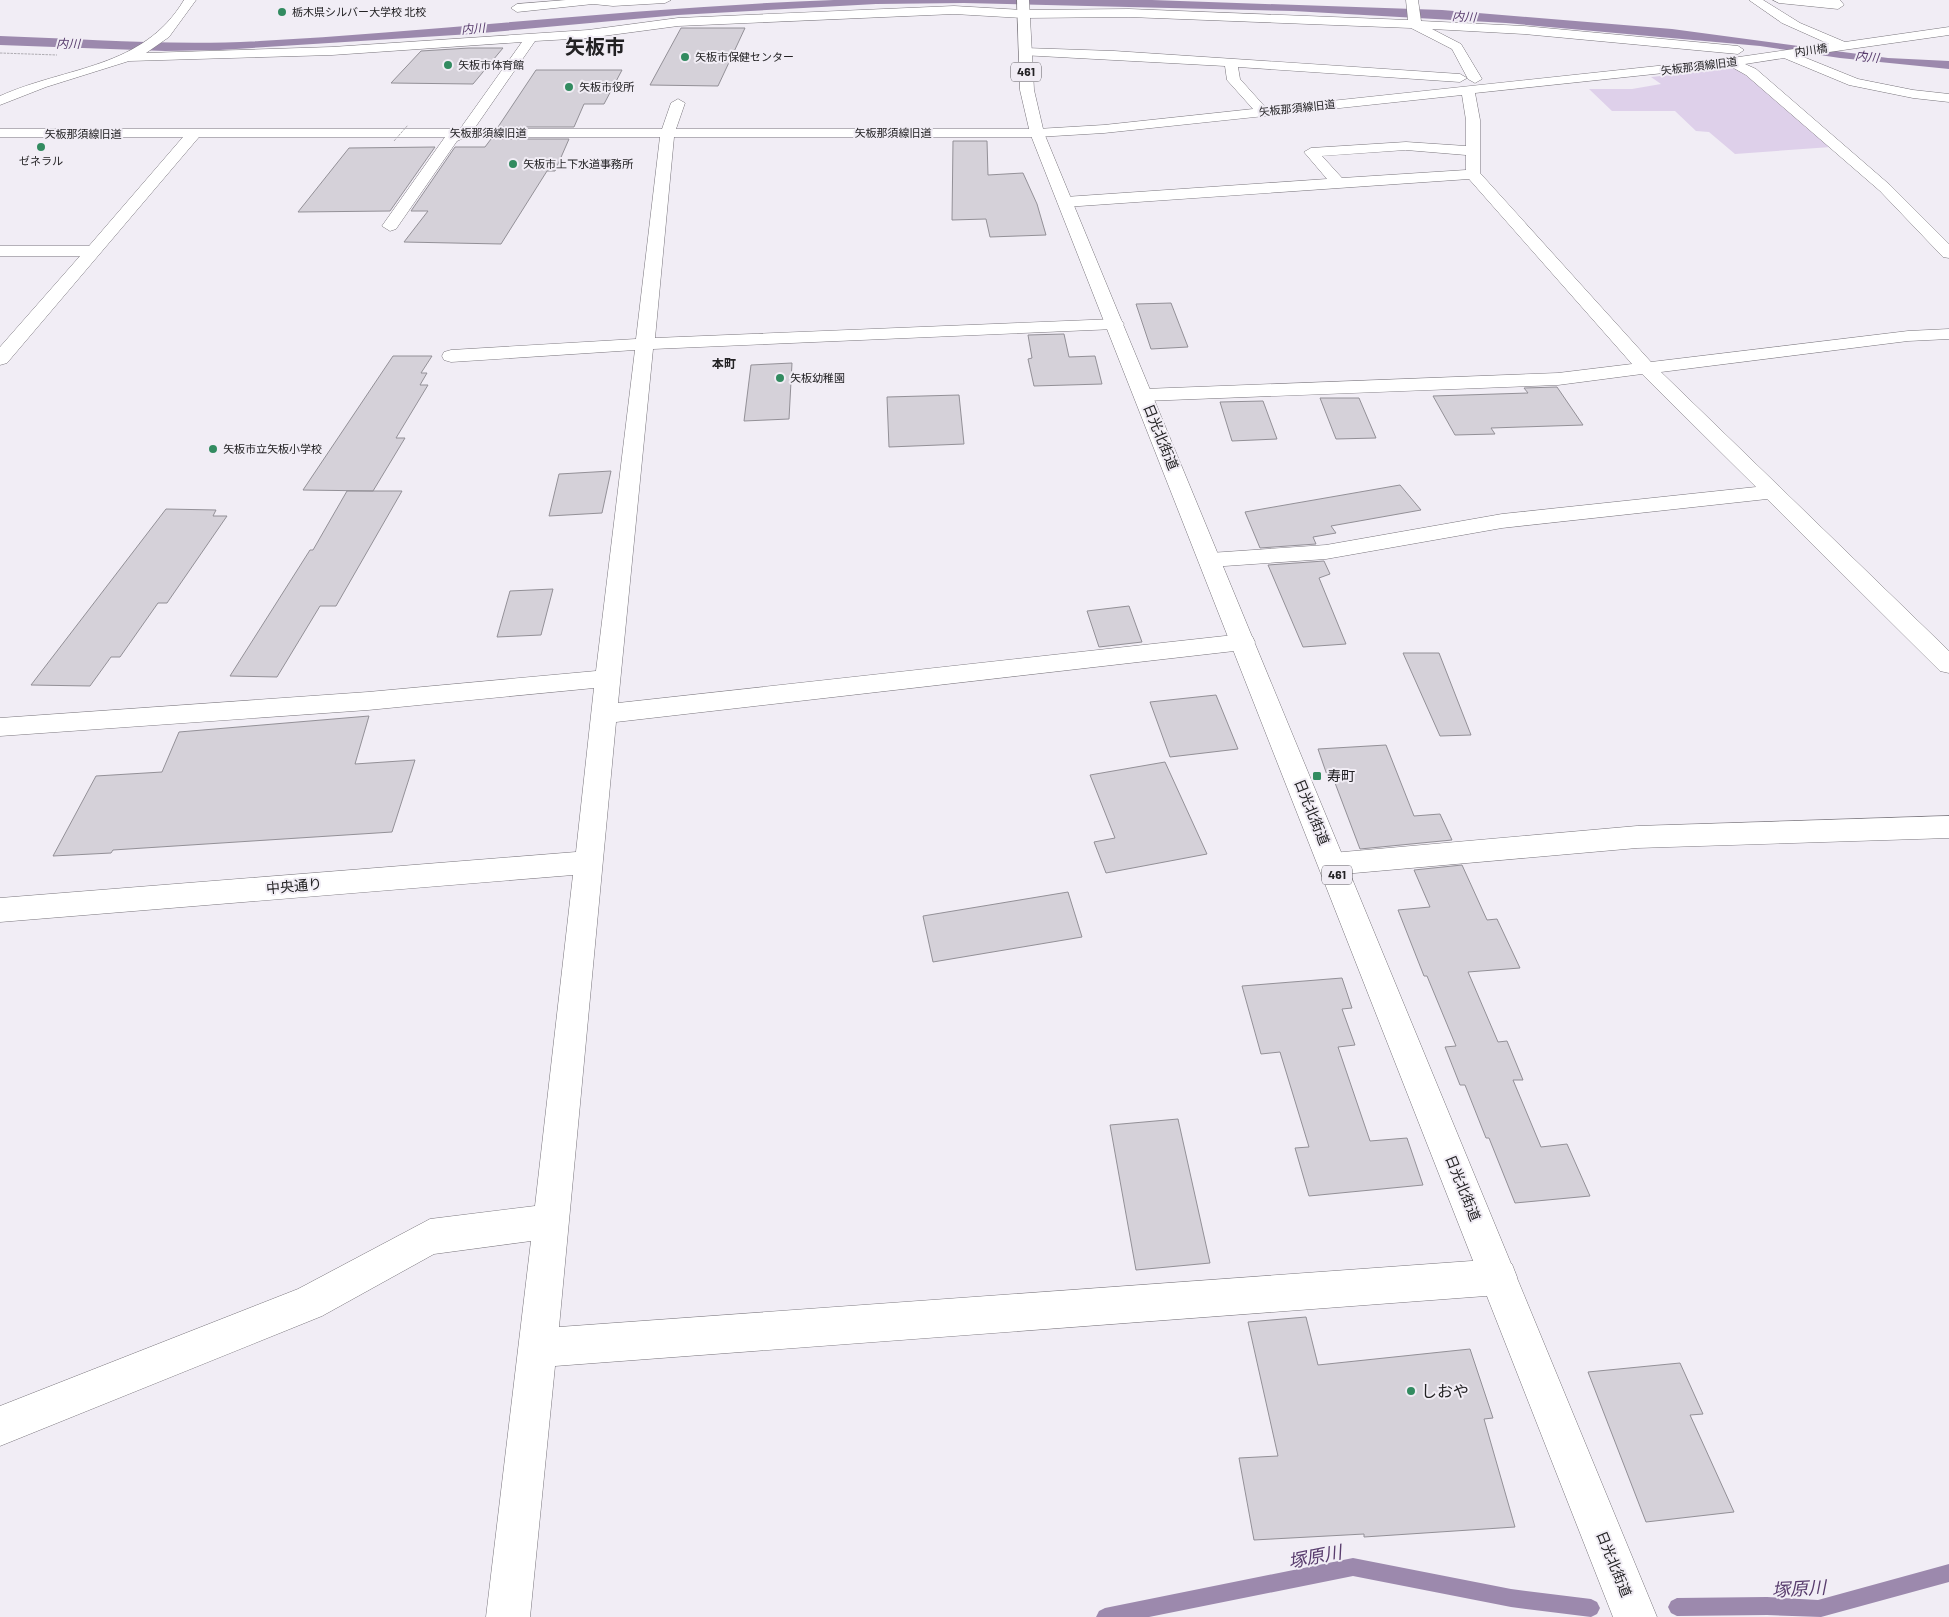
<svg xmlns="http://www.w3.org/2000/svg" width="1949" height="1617" font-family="Barlow,'Noto Sans JP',sans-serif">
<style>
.green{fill:#ded0ea}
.water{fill:#9c89ad}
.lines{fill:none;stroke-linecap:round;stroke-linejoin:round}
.stream{fill:#9c89ad;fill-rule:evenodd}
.building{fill:#d5d1d9;stroke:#939097}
.minor-casing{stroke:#79757c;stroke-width:1}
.highway-casing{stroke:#79757c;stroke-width:1}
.path{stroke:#afacb2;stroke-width:1;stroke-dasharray:2.5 1;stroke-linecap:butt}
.minor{fill:#fff;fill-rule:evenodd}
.highway{fill:#fff;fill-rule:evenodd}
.path-bridge{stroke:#afacb2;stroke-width:1;stroke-dasharray:2.5 1;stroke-linecap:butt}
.poi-dot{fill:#328b60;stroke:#f1edf5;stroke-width:2}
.labels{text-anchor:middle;stroke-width:4;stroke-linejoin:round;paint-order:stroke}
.far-poi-label{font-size:11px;fill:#232224;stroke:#f1edf5;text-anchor:start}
.far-street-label{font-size:11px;fill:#232224;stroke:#f1edf5}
.far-water-label{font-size:12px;font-style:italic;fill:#583c6d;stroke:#f1edf5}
.shield{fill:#f1edf5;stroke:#615f63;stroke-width:1}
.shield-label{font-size:12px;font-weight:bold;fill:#232224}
.far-neighbourhood-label{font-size:12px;font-weight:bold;fill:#232224;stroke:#f1edf5}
.street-label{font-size:14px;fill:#232224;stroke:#f1edf5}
.poi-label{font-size:14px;fill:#232224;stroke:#f1edf5;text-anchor:start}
.near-poi-label{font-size:16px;fill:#232224;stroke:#f1edf5;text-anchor:start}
.near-water-label{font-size:18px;font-style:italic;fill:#583c6d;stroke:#f1edf5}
.far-town-label{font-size:20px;font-weight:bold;fill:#232224;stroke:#f1edf5}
</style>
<rect width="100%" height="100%" fill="#f1edf5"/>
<path class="green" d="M1735,68L1765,89L1831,147L1735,154L1709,132L1696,131L1675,111H1612L1589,89H1632L1661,84L1651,77Z"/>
<path class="water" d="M834,0H1152L1442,10L1672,29L1888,58L1949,61V69L1840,58L1760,46L1506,23L1293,11L964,3L876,4L678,15L471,34L220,50L165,51L0,45V36C87,39 173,46 260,41C452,30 643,7 834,0Z"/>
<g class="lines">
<path class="stream" d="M1353,1558L1511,1589L1591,1599L1597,1602L1600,1608L1597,1614L1591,1617L1511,1607L1353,1576L1149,1617H1096L1099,1611L1105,1608Z
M1949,1564V1582L1821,1617L1767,1615L1677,1616L1671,1613L1668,1607L1671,1601L1677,1598L1767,1597L1818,1600Z"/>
</g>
<path class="building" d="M681,28H745L718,86L650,85Z
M469,48H503L473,84L391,83L421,51Z
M536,70H622L604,104H584L574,127H498Z
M491,139H569L555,171H547L501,244L404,242L428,211H411L455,147H485Z
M953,141H987L988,175L1023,173L1037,204L1046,235L990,237L986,219L952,220Z
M435,147L390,211L298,212L349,148Z
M1171,303L1188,347L1151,349L1136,304Z
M1064,334L1069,357L1095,356L1102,384L1034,386L1028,359L1032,358L1028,335Z
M393,356H432L421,373H427L420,385H428L396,438H405L373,491L303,490Z
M792,363L789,419L744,421L751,365Z
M1557,387L1583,425L1491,428L1495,434L1455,435L1433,396L1528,393L1524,388Z
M959,395L964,444L889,447L887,397Z
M1320,398H1359L1376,438L1336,439Z
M1263,401L1277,439L1232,441L1220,402Z
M611,471L602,513L549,516L559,474Z
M1400,485L1421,510L1331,526L1336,533L1313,537L1316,544L1260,548L1245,512Z
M347,491H402L336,606H320L277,677L230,676L310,550H313Z
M166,509L216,510L213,516H227L167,603H158L120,657H111L90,686L31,685Z
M1324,561L1330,574L1319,578L1346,644L1303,647L1268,565Z
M553,589L541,635L497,637L510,591Z
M1129,606L1142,642L1099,647L1087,611Z
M1403,653H1439L1471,735L1440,736Z
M1216,695L1238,749L1170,757L1150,702Z
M369,716L355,764L415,760L392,832L113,850L111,853L53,856L96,776L162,772L179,732Z
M1386,745L1414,816L1440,814L1452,840L1360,849L1332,775H1327L1318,749Z
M1165,762L1207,854L1106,873L1094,842L1115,838L1090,775Z
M1462,865L1487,920L1497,919L1520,968L1468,972L1498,1042L1507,1041L1523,1080H1513L1541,1147L1567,1144L1590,1196L1515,1203L1489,1138H1486L1465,1085H1460L1445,1047L1456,1046L1427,976H1424L1398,910L1430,907L1414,870Z
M1068,892L1082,937L933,962L923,916Z
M1342,978L1352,1008L1342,1009L1355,1045L1338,1047L1370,1141L1407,1138L1423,1185L1309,1196L1295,1148L1309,1147L1280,1052L1261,1054L1242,986Z
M1178,1119L1210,1263L1136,1270L1110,1125Z
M1306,1317L1318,1365L1470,1349L1493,1418L1484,1419L1515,1527L1364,1537V1534L1254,1540L1239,1458L1278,1456L1248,1322Z
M1680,1363L1703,1414L1690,1415L1734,1512L1646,1522L1588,1372Z"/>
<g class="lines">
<g class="minor-casing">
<path id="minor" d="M184,0H196L169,37L146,53L332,47L588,30L678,18L954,6L1023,10L1129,9L1408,20L1406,0H1418L1421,21L1524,26L1738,46L1744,50L1738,54L1524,34L1432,29L1461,44L1482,79L1475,83L1468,79L1452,49L1411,28L1129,17L1023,18L954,14L678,26L588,38L535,41L474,129H662L671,103L678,99L685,103L676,129H1037L1104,125L1253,109L1227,80L1225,66L1021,55L1019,52L1021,49L1025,48L1114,51L1460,74L1467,78L1460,82L1238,67L1240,79L1266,108L1732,58L1829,44L1782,23L1749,0H1763L1800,23L1845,42L1949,27V35L1801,56L1858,79L1913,90L1949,94V102L1913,98L1849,85L1784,58L1745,64L1756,69L1890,185L1949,244V258L1943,257L1880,191L1746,75L1730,66L1475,93L1480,120V173L1651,362L1908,331L1949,329V339L1908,341L1661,372L1949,651V673L1940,671L1767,499L1502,528L1326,559L1210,567L1202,565L1199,560L1202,555L1210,553L1326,545L1502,514L1756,487L1642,374L1558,385L1144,401L1137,399L1134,395L1137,391L1144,389L1558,373L1632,364L1469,179L1065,207L1057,202L1065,197L1327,179L1304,152L1311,148L1406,142L1466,146V120L1462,95L1104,133L1037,137H674L655,338L1115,319L1121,320L1124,324L1121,328L1115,329L653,349L618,703L1243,634L1252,636L1255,642L1252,648L1243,650L616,722L559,1327L1499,1259L1512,1264L1517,1277L1512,1290L1499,1295L555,1366L530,1617H486L531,1241L434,1254L322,1316L0,1446V1406L298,1289L430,1219L535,1206L573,875L0,922V898L576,852L594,688L368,710L0,736V718L368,692L596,671L635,350L451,362L444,360L442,356L444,352L451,350L636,339L660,137H466L457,141L396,229L390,231L382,226L445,137H199L7,363L0,365V347L80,256H0V246H89L183,137H0V129H460L522,42L332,55L129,61L46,87L0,105V96C67,66 143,69 184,0ZM1406,150L1466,155V170L1342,178L1322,156Z
M566,0H671L665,3L613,6L593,4L517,12L511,8L517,4Z
M1773,0H1840L1844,5L1838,9L1779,3Z
M1949,816V838L1637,848L1332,875L1322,872L1318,864L1322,856L1332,853L1637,826Z"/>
</g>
<g class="highway-casing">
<path id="highway" d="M1017,0H1029L1034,90L1044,133L1657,1617H1613L1030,133L1020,90Z"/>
</g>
<path class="path" d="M0,53L57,55"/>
<use href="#minor" class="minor"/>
<use href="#highway" class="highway"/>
<path class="path-bridge" d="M394,141L408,125"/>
</g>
<g class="poi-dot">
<circle cx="282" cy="12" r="5"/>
<circle cx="685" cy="57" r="5"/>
<circle cx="448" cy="65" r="5"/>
<circle cx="569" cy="87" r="5"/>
<circle cx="41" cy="147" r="5"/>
<circle cx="513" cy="164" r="5"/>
<circle cx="780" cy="378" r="5"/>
<circle cx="213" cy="449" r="5"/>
<rect x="1312" y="771" width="10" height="10" rx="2.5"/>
<circle cx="1411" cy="1391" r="5"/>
</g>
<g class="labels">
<g class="far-poi-label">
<text x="292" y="16">栃木県シルバー大学校 北校</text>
<text x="695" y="61">矢板市保健センター</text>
<text x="458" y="69">矢板市体育館</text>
<text x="579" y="91">矢板市役所</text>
<text x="41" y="165" text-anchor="middle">ゼネラル</text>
<text x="523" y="168">矢板市上下水道事務所</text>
<text x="790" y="382">矢板幼稚園</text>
<text x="223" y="453">矢板市立矢板小学校</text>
</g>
<g class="far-street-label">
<text transform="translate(1811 50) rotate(-8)" y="4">内川橋</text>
<text transform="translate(1699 66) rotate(-7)" y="4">矢板那須線旧道</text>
<text transform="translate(1297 108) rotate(-6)" y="4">矢板那須線旧道</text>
<text x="488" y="137">矢板那須線旧道</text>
<text x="893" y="137">矢板那須線旧道</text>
<text x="83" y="138">矢板那須線旧道</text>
</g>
<g class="far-water-label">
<text transform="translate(1464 17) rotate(3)" y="4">内川</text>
<text transform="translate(473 29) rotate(-5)" y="4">内川</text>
<text transform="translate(68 44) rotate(1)" y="4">内川</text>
<text transform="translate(1867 57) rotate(6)" y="4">内川</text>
</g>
<g class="shield">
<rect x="1011" y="62.5" width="30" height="19" rx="4"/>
<rect x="1322" y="865.5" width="30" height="19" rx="4"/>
</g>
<g class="shield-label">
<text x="1026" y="76">461</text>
<text x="1337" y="879">461</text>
</g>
<g class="far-neighbourhood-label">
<text x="724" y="368">本町</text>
</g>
<g class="street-label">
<text transform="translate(1161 437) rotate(68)" y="5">日光北街道</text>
<text transform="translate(1312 812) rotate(68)" y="5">日光北街道</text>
<text transform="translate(294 886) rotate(-5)" y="5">中央通り</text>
<text transform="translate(1463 1188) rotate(68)" y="5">日光北街道</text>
<text transform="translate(1614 1564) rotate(68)" y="5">日光北街道</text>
</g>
<g class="poi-label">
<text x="1327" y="781">寿町</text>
</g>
<g class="near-poi-label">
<text x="1421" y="1397">しおや</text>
</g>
<g class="near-water-label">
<text transform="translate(1315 1557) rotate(-11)" y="6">塚原川</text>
<text transform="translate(1799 1589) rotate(-3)" y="6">塚原川</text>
</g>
<g class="far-town-label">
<text x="595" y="54">矢板市</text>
</g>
</g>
</svg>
